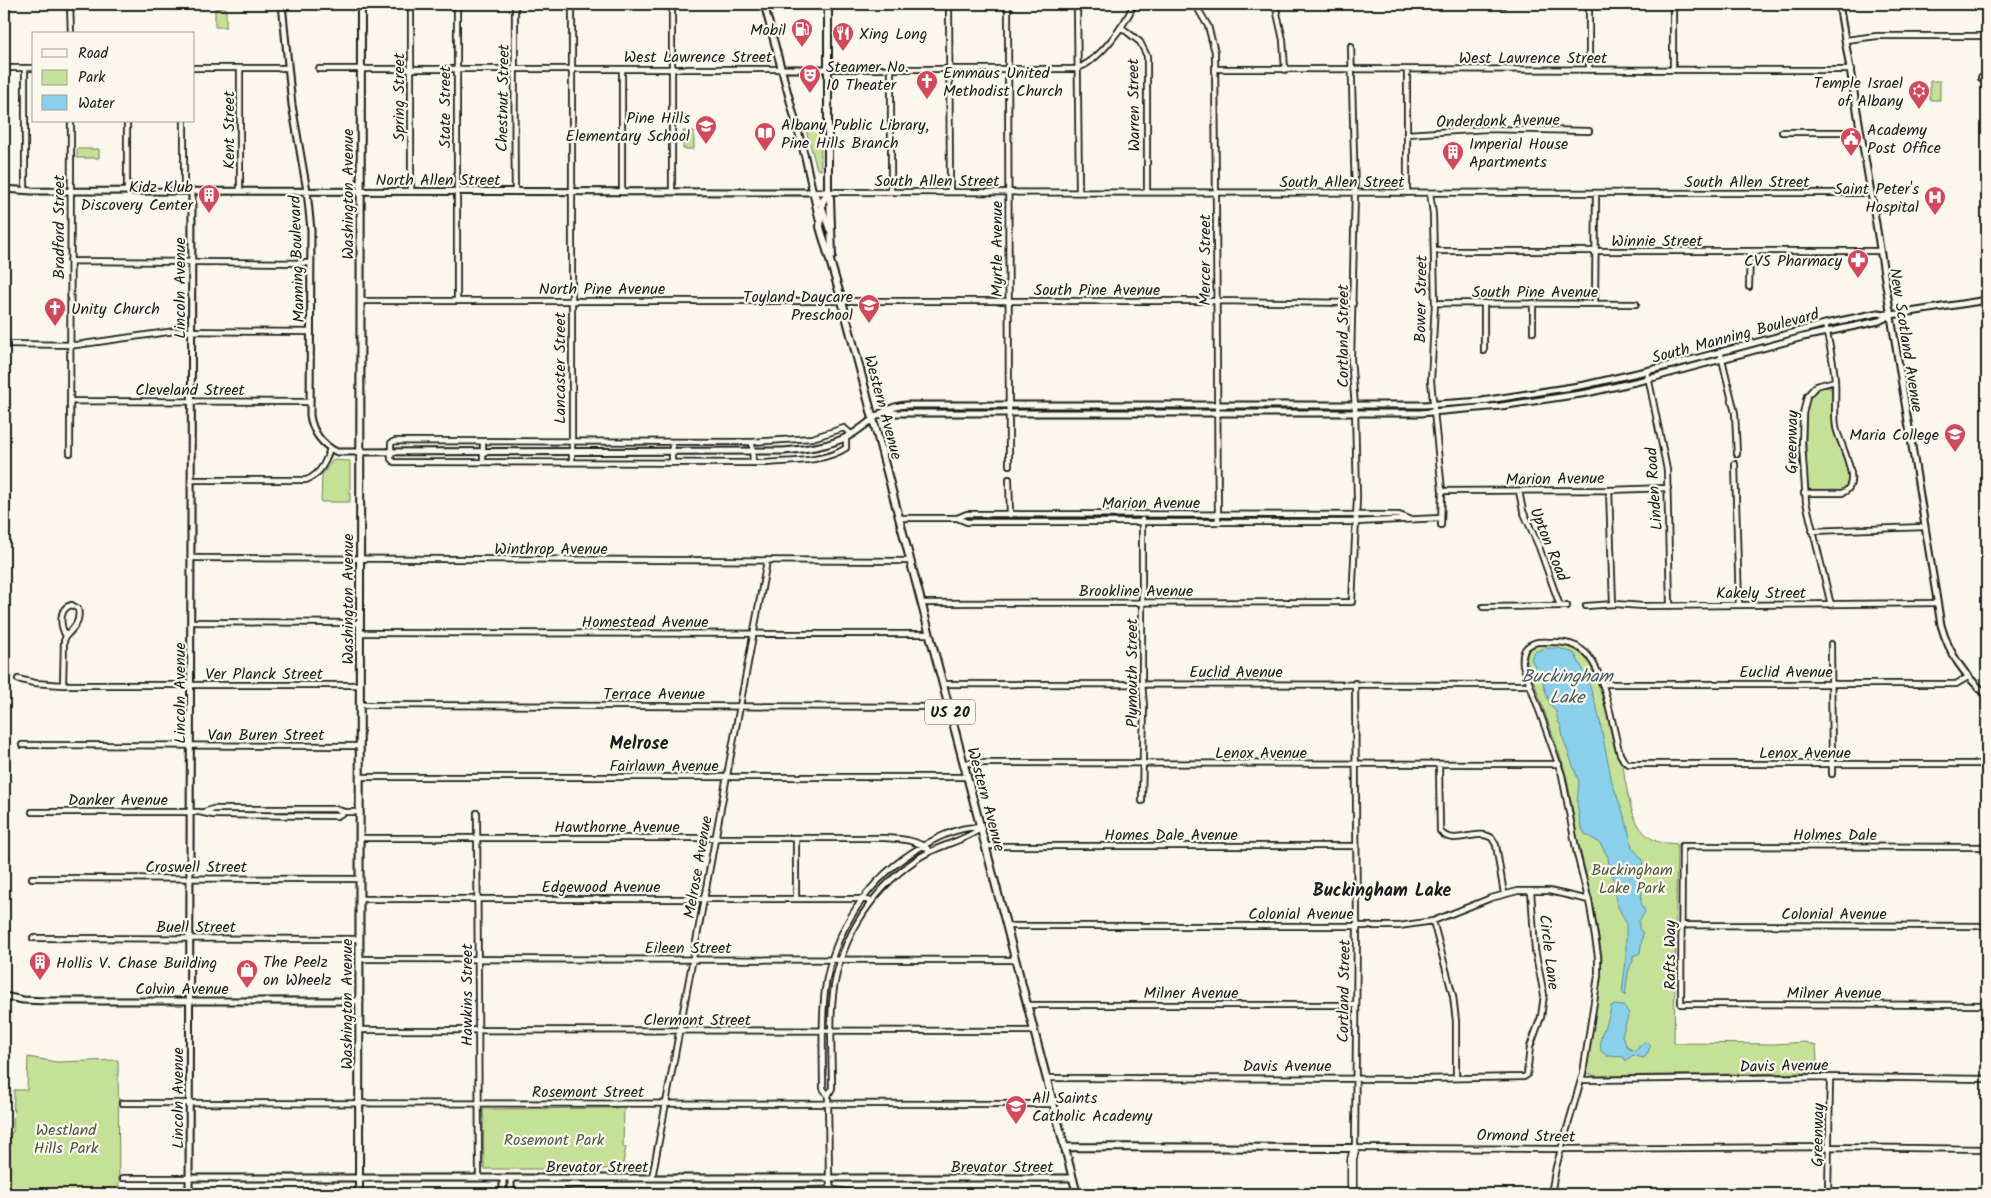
<svg xmlns="http://www.w3.org/2000/svg" width="1991" height="1198" font-family="Kalam,sans-serif">
<style>
.green{fill:#c5e198;stroke:#707e5a}
.water{fill:#8ad0eb;stroke:#5e8898}
.lines{fill:none;stroke-linecap:round;stroke-linejoin:round}
.minor-casing{stroke:#1c1c1c;stroke-width:8}
.tertiary-casing{stroke:#1c1c1c;stroke-width:9}
.primary-casing{stroke:#1c1c1c;stroke-width:10}
.motorway-casing{stroke:#1c1c1c;stroke-width:11}
.minor{stroke:#fbf7ec;stroke-width:4.5}
.tertiary{stroke:#fbf7ec;stroke-width:5}
.primary{stroke:#fbf7ec;stroke-width:6}
.motorway{stroke:#fbf7ec;stroke-width:8}
.labels{text-anchor:middle;stroke-width:4.5;stroke-linejoin:round;paint-order:stroke}
.shield{fill:#fbf7ec;stroke:#5f5e5a;stroke-width:1}
.shield-label{font-size:15px;font-weight:bold;fill:#1c1c1c}
.poi-label{font-size:16px;fill:#1c1c1c;stroke:#fbf7ec;text-anchor:start}
.street-label{font-size:16px;fill:#1c1c1c;stroke:#fbf7ec}
.park-label{font-size:16px;fill:#4f5741;stroke:#fbf7ec}
.water-label{font-size:18px;font-style:italic;fill:#425b64;stroke:#fbf7ec}
.neighbourhood-label{font-size:18px;font-weight:bold;fill:#1c1c1c;stroke:#fbf7ec}
</style>
<rect width="100%" height="100%" fill="#fbf7ec"/>
<filter id="ink" filterUnits="userSpaceOnUse"><feTurbulence type="fractalNoise" baseFrequency=".02" numOctaves="2"/><feDisplacementMap in="SourceGraphic" scale="10" xChannelSelector="R" yChannelSelector="G"/><feConvolveMatrix kernelMatrix="1 2 1 2 8 2 1 2 1" color-interpolation-filters="sRGB"/></filter>
<g filter="url(#ink)">
<path class="green" d="M215,8H226V27H215Z
M1930,81H1940V100H1930Z
M806,130H821V170L817,169Z
M683,131H694V149H683Z
M77,149H99V158H77Z
M1821,387L1830,388C1838,397 1832,415 1833,427C1836,447 1856,467 1845,488L1840,490H1812L1808,488L1806,484V411L1810,396Z
M333,460L350,461V502H321L322,475Z
M1542,645C1554,644 1569,645 1579,651C1598,663 1609,728 1615,750C1617,757 1621,761 1623,767C1625,772 1624,780 1626,785C1630,806 1635,834 1659,842C1664,843 1671,843 1677,844L1674,1043L1774,1044L1805,1042L1816,1046L1818,1073L1595,1076L1587,1073L1586,1069L1601,971L1602,957L1594,908L1577,836L1568,783L1563,764L1527,662C1526,651 1531,646 1542,645Z
M914,856L915,857L879,889L876,888V887C886,876 900,859 914,856Z
M858,910L861,912L860,914L840,948L839,946Z
M831,972L835,974L828,1019L827,1002Z
M28,1057L57,1062L118,1060L119,1194H4V1136L13,1132L14,1090H27Z
M624,1108L623,1147H626L622,1169H484L483,1109Z"/>
<path class="water" d="M1546,648H1558L1574,653L1586,675L1598,712L1612,782L1627,824L1632,847L1643,860L1640,876L1642,889L1641,902L1645,912L1639,921V929L1643,933L1640,953L1633,956V962L1631,964L1628,973L1625,996L1622,992L1626,961V923L1616,902L1614,879L1609,868L1608,857L1600,843L1585,834L1581,827L1577,803L1579,782L1563,738L1561,726L1558,721L1556,712L1550,704L1544,687L1542,675L1536,669L1531,659L1534,652Z
M1614,1005L1624,1006L1629,1013L1622,1036L1628,1048L1635,1051L1639,1048V1045L1647,1042L1651,1045L1646,1056L1643,1058L1633,1055L1626,1061L1624,1057L1607,1056L1601,1051C1597,1032 1610,1023 1611,1006Z"/>
<g class="lines">
<g class="minor-casing">
<path id="minor" d="M70,4L71,34
M949,4L950,192
M1008,4L1009,465
M1077,4L1079,192
M1195,4L1208,26L1215,52L1218,521
M1275,4L1283,40L1285,70
M1589,4V70
M1504,5V4
M1121,27L1140,42L1147,56V192
M1846,40L1877,36H1987
M4,68H34
M194,68H288
M319,69H781
M828,69H1075C1099,62 1124,26 1134,4
M1215,69L1851,70
M891,70V192
M1407,70V193
M1673,70V4
M1981,78H1987
M184,121V191
M1782,132H1861
M1407,134L1487,129L1589,131
M25,190V68
M127,191V121
M240,191V68
M411,191V4
M515,192C514,129 515,67 515,4
M622,192V69
M672,192V4
M828,192L1871,193
M1430,193L1433,214L1435,303L1431,381L1442,491L1441,525
M1434,251H1880
M70,261L311,263
M1749,287L1750,252
M361,301H1217L1353,303
M457,301V4
M1435,303L1636,304
M1595,303L1596,193
M1533,332V303
M4,344L76,345L175,331L311,332
M1484,351V303
M1720,351L1735,413L1737,454
M1647,371L1667,470L1670,606
M70,401L310,402
M846,437V448C825,462 791,461 766,463L394,462L391,459V443L395,441L752,442L812,438L844,428L851,434
M483,442V462
M672,442V462
M752,442L753,463
M70,453L71,121
M572,462V4
M1735,464L1739,605
M1009,479L1010,515
M192,480H306C320,475 326,462 330,448
M1609,490L1613,604
M1442,491L1609,490L1668,488
M1519,491L1523,511L1539,547L1560,606
M1804,493H1842C1865,485 1838,441 1836,427C1834,412 1836,396 1835,381C1834,362 1829,343 1825,324
M899,518H957L967,514H1010L1399,515L1407,518
M957,518L967,522H1356L1441,518
M1812,531L1925,527
M192,558L911,561
M921,603L1352,602L1357,498L1355,406L1351,359L1355,193L1351,46
M72,605L78,609C81,621 74,628 66,636C60,626 58,608 72,605Z
M1831,605L1806,502L1802,445L1803,414L1807,396L1816,386L1835,381
M1586,606L1615,604L1643,606L1937,603
M1483,607L1567,606
M191,622L360,623
M360,633L930,634
M1831,644L1832,774
M18,679L34,683L63,685H360
M1355,683L1357,925L1355,1148L1561,1149L1829,1147L1987,1149
M943,684L1529,685
M1602,684H1956L1968,677
M63,685L64,641L66,636
M360,705L949,707
M22,745L360,746
M964,763L1559,764
M1439,764L1440,831C1453,848 1477,827 1492,838L1496,845L1504,894
M360,777H967
M1142,801L1144,705L1142,683V520
M32,812H199L213,815L337,816L344,812
M204,812L213,809H336L344,812H360
M477,813L479,1178
M360,838H884C900,839 917,839 930,851
M796,838V899
M986,846H1355
M1987,847L1682,846L1681,1004L1987,1005
M32,878L360,879
M360,899H862L871,901
M1433,921L1453,996L1456,1021V1078
M1682,925L1987,926
M1007,926H1399L1433,921L1491,898L1518,891H1549L1589,900
M33,938L360,939
M360,959L1015,960
M1027,1005H1355
M360,1030L1034,1031
M1046,1078L1420,1079L1524,1077L1527,1075L1530,1047L1541,1017L1544,995L1535,950L1531,891
M1581,1080L1830,1077L1987,1079
M828,1096L823,1088C823,1056 821,1022 825,990C833,931 869,877 921,847C938,837 961,825 981,828
M122,1103L1053,1104
M123,1178H189
M652,1178L767,561
M832,1193L829,1178L828,1096L832,1088C832,1061 830,1032 832,1005C836,945 868,893 917,859C937,845 964,842 981,828
M1551,1194L1556,1167L1583,1073L1598,976V956L1590,906L1577,854L1562,775L1523,665C1522,655 1523,647 1534,643C1540,641 1547,642 1553,642C1563,642 1574,643 1582,650C1605,666 1612,727 1620,754L1624,761L1629,764H1987
M1828,1194L1830,1077"/>
</g>
<g class="tertiary-casing">
<path id="tertiary" d="M282,4L292,105L307,191L311,230L310,415C312,431 322,445 337,452L784,451C807,449 829,446 849,436C870,424 881,407 906,405H1424L1482,401L1585,385L1672,365L1825,324L1878,313L1891,315
M764,4L805,157L819,220
M1839,4L1871,193L1941,625C1949,654 1964,675 1987,695
M781,69H828
M4,189L32,191L828,192
M815,195L822,206L829,229
M881,413H1420L1501,406L1587,393L1648,379L1803,337L1879,321L1891,315L1987,300
M4,996L23,1000L47,1001H360
M189,1178H1072
M511,1178V1189L514,1194
M701,1192H798
M189,1194L192,191
M503,1194V1178
M551,1194L575,1192H690"/>
</g>
<g class="primary-casing">
<path id="primary" d="M828,4V192L830,197L832,256
M828,192L822,203L820,227L842,301L1077,1194
M1064,1147L1355,1148
M359,1194L361,4"/>
</g>
<g class="motorway-casing">
<path id="motorway" d="M796,1192L831,1191L850,1194
M688,1194L704,1192
M1352,1194V1159L1355,1148"/>
</g>
<use href="#minor" class="minor"/>
<use href="#tertiary" class="tertiary"/>
<use href="#primary" class="primary"/>
<use href="#motorway" class="motorway"/>
</g>
</g>
<defs>
<g id="fuel-pin" transform="scale(1.125)"><path d="M0 17L-7.5 6A9.5 9.5 0 1 1 7.5 6Z" fill="#d1495b" stroke="#fbf7ec"/><path d="M-5.5-6h7V0h2V4h1.3V-2.5L3-4.5l.8-.8L6-3V5H2.5V1h-1V6h-7ZM-4.2-4.7v3.2H.2V-4.7Z" fill="#fff"/></g>
<g id="restaurant-pin" transform="scale(1.125)"><path d="M0 17L-7.5 6A9.5 9.5 0 1 1 7.5 6Z" fill="#d1495b" stroke="#fbf7ec"/><path d="M-5-6h1v4h1v-4h1v4h1v-4h1v5L-1.5 .5V6h-2V.5L-5-1ZM5-6V6H3V1.5H1.5Q1.5-4 5-6Z" fill="#fff"/></g>
<g id="theatre-pin" transform="scale(1.125)"><path d="M0 17L-7.5 6A9.5 9.5 0 1 1 7.5 6Z" fill="#d1495b" stroke="#fbf7ec"/><path d="M-5-5.5Q0-4 5-5.5V0Q5 5 0 6Q-5 5-5 0ZM-3.3-2.5H-1v1.5H-3.3ZM1-2.5H3.3v1.5H1ZM-2.8 1Q0 5.5 2.8 1Z" fill="#fff"/></g>
<g id="church-pin" transform="scale(1.125)"><path d="M0 17L-7.5 6A9.5 9.5 0 1 1 7.5 6Z" fill="#d1495b" stroke="#fbf7ec"/><path d="M-1.2-6h2.4v3.5h3.3v2.4h-3.3V6h-2.4V-.1h-3.3v-2.4h3.3Z" fill="#fff"/></g>
<g id="synagogue-pin" transform="scale(1.125)"><path d="M0 17L-7.5 6A9.5 9.5 0 1 1 7.5 6Z" fill="#d1495b" stroke="#fbf7ec"/><path d="M0-6.5L5.6 3.2H-5.6ZM0 6.5L5.6-3.2H-5.6Z" fill="#fff"/></g>
<g id="school-pin" transform="scale(1.125)"><path d="M0 17L-7.5 6A9.5 9.5 0 1 1 7.5 6Z" fill="#d1495b" stroke="#fbf7ec"/><path d="M0-5L7-2L0 1L-7-2ZM-4 1L0 2.5L4 1V4Q0 6-4 4Z" fill="#fff"/></g>
<g id="library-pin" transform="scale(1.125)"><path d="M0 17L-7.5 6A9.5 9.5 0 1 1 7.5 6Z" fill="#d1495b" stroke="#fbf7ec"/><path d="M-6-4Q-3-5.5-.7-3.5V5Q-3 3-6 4ZM6-4Q3-5.5 .7-3.5V5Q3 3 6 4Z" fill="#fff"/></g>
<g id="civic-pin" transform="scale(1.125)"><path d="M0 17L-7.5 6A9.5 9.5 0 1 1 7.5 6Z" fill="#d1495b" stroke="#fbf7ec"/><path d="M-.6-6.5H3V-4.5H.6V-3L4-1V1h2V6H-6V1h2V-1L-.6-3ZM-1.2 2.5V6h2.4V2.5Z" fill="#fff"/></g>
<g id="building-pin" transform="scale(1.125)"><path d="M0 17L-7.5 6A9.5 9.5 0 1 1 7.5 6Z" fill="#d1495b" stroke="#fbf7ec"/><path d="M-4-6H4V6H1V3H-1V6H-4ZM-2.5-4.3h1.7v1.8h-1.7ZM.8-4.3h1.7v1.8H.8ZM-2.5-1h1.7V.8h-1.7ZM.8-1h1.7V.8H.8Z" fill="#fff"/></g>
<g id="hospital-pin" transform="scale(1.125)"><path d="M0 17L-7.5 6A9.5 9.5 0 1 1 7.5 6Z" fill="#d1495b" stroke="#fbf7ec"/><path d="M-5-5h3v3.5h4V-5h3V5h-3V1.5h-4V5h-3Z" fill="#fff"/></g>
<g id="pharmacy-pin" transform="scale(1.125)"><path d="M0 17L-7.5 6A9.5 9.5 0 1 1 7.5 6Z" fill="#d1495b" stroke="#fbf7ec"/><path d="M-2-6h4v4h4v4h-4v4h-4v-4h-4v-4h4Z" fill="#fff"/></g>
<g id="university-pin" transform="scale(1.125)"><path d="M0 17L-7.5 6A9.5 9.5 0 1 1 7.5 6Z" fill="#d1495b" stroke="#fbf7ec"/><path d="M0-5L7-2L0 1L-7-2ZM-4 1L0 2.5L4 1V4Q0 6-4 4Z" fill="#fff"/></g>
<g id="shop-pin" transform="scale(1.125)"><path d="M0 17L-7.5 6A9.5 9.5 0 1 1 7.5 6Z" fill="#d1495b" stroke="#fbf7ec"/><path d="M-5-2.5h2.3a2.7 3.5 0 0 1 5.4 0H5L5.5 6h-11ZM-1.5-2.5h3a1.5 2.3 0 0 0-3 0Z" fill="#fff"/></g>
</defs>
<g fill-rule="evenodd">
<use href="#fuel-pin" x="802" y="29"/>
<use href="#restaurant-pin" x="843" y="33"/>
<use href="#theatre-pin" x="810" y="75"/>
<use href="#church-pin" x="927" y="81"/>
<use href="#synagogue-pin" x="1919" y="91"/>
<use href="#school-pin" x="706" y="126"/>
<use href="#library-pin" x="765" y="133"/>
<use href="#civic-pin" x="1851" y="138"/>
<use href="#building-pin" x="1453" y="152"/>
<use href="#building-pin" x="209" y="195"/>
<use href="#hospital-pin" x="1935" y="197"/>
<use href="#pharmacy-pin" x="1858" y="260"/>
<use href="#school-pin" x="869" y="305"/>
<use href="#church-pin" x="55" y="308"/>
<use href="#university-pin" x="1955" y="434"/>
<use href="#building-pin" x="40" y="962"/>
<use href="#shop-pin" x="247" y="970"/>
<use href="#school-pin" x="1016" y="1106"/>
</g>
<g class="labels">
<rect class="shield" x="925" y="699.5" width="50" height="25" rx="4"/>
<g class="shield-label">
<text x="950" y="717">US 20</text>
</g>
<g class="poi-label">
<text x="786" y="35" text-anchor="end">Mobil</text>
<text x="859" y="39">Xing Long</text>
<text x="826" y="72">Steamer No.<tspan x="826" dy="18">10 Theater</tspan></text>
<text x="943" y="78">Emmaus United<tspan x="943" dy="18">Methodist Church</tspan></text>
<text x="1903" y="88" text-anchor="end">Temple Israel<tspan x="1903" dy="18">of Albany</tspan></text>
<text x="690" y="123" text-anchor="end">Pine Hills<tspan x="690" dy="18">Elementary School</tspan></text>
<text x="781" y="130">Albany Public Library,<tspan x="781" dy="18">Pine Hills Branch</tspan></text>
<text x="1867" y="135">Academy<tspan x="1867" dy="18">Post Office</tspan></text>
<text x="1469" y="149">Imperial House<tspan x="1469" dy="18">Apartments</tspan></text>
<text x="193" y="192" text-anchor="end">Kidz Klub<tspan x="193" dy="18">Discovery Center</tspan></text>
<text x="1919" y="194" text-anchor="end">Saint Peter's<tspan x="1919" dy="18">Hospital</tspan></text>
<text x="1842" y="266" text-anchor="end">CVS Pharmacy</text>
<text x="853" y="302" text-anchor="end">Toyland Daycare<tspan x="853" dy="18">Preschool</tspan></text>
<text x="71" y="314">Unity Church</text>
<text x="1939" y="440" text-anchor="end">Maria College</text>
<text x="263" y="967">The Peelz<tspan x="263" dy="18">on Wheelz</tspan></text>
<text x="56" y="968">Hollis V. Chase Building</text>
<text x="1032" y="1103">All Saints<tspan x="1032" dy="18">Catholic Academy</tspan></text>
</g>
<g class="street-label">
<text x="698" y="62">West Lawrence Street</text>
<text x="1533" y="63">West Lawrence Street</text>
<text transform="translate(398 97) rotate(-90)" y="6">Spring Street</text>
<text transform="translate(502 98) rotate(-89)" y="6">Chestnut Street</text>
<text transform="translate(1133 105) rotate(-91)" y="6">Warren Street</text>
<text transform="translate(444 107) rotate(-90)" y="6">State Street</text>
<text transform="translate(1498 120) rotate(-1)" y="6">Onderdonk Avenue</text>
<text transform="translate(228 130) rotate(-90)" y="6">Kent Street</text>
<text x="438" y="185">North Allen Street</text>
<text x="937" y="186">South Allen Street</text>
<text x="1342" y="187">South Allen Street</text>
<text x="1747" y="187">South Allen Street</text>
<text transform="translate(347 194) rotate(-90)" y="6">Washington Avenue</text>
<text transform="translate(58 227) rotate(-90)" y="6">Bradford Street</text>
<text x="1657" y="246">Winnie Street</text>
<text transform="translate(996 249) rotate(-90)" y="6">Myrtle Avenue</text>
<text transform="translate(296 259) rotate(-92)" y="6">Manning Boulevard</text>
<text transform="translate(1204 260) rotate(-90)" y="6">Mercer Street</text>
<text transform="translate(179 288) rotate(-90)" y="6">Lincoln Avenue</text>
<text x="602" y="294">North Pine Avenue</text>
<text x="1097" y="295">South Pine Avenue</text>
<text x="1535" y="297">South Pine Avenue</text>
<text transform="translate(1420 299) rotate(-89)" y="6">Bower Street</text>
<text transform="translate(1735 335) rotate(-15)" y="6">South Manning Boulevard</text>
<text transform="translate(1342 336) rotate(-90)" y="6">Cortland Street</text>
<text transform="translate(1907 340) rotate(81)" y="6">New Scotland Avenue</text>
<text transform="translate(559 368) rotate(-90)" y="6">Lancaster Street</text>
<text x="190" y="395">Cleveland Street</text>
<text transform="translate(884 407) rotate(75)" y="6">Western Avenue</text>
<text transform="translate(1791 442) rotate(-89)" y="6">Greenway</text>
<text transform="translate(1555 478) rotate(-1)" y="6">Marion Avenue</text>
<text transform="translate(1653 489) rotate(-94)" y="6">Linden Road</text>
<text x="1151" y="508">Marion Avenue</text>
<text transform="translate(1550 544) rotate(68)" y="6">Upton Road</text>
<text x="551" y="554">Winthrop Avenue</text>
<text x="1136" y="596">Brookline Avenue</text>
<text x="1761" y="598">Kakely Street</text>
<text transform="translate(347 599) rotate(-90)" y="6">Washington Avenue</text>
<text x="645" y="627">Homestead Avenue</text>
<text x="1236" y="677">Euclid Avenue</text>
<text x="1786" y="677">Euclid Avenue</text>
<text x="264" y="679">Ver Planck Street</text>
<text transform="translate(1131 673) rotate(-90)" y="6">Plymouth Street</text>
<text transform="translate(179 693) rotate(-90)" y="6">Lincoln Avenue</text>
<text x="654" y="699">Terrace Avenue</text>
<text x="266" y="740">Van Buren Street</text>
<text x="1261" y="758">Lenox Avenue</text>
<text x="1805" y="758">Lenox Avenue</text>
<text x="664" y="771">Fairlawn Avenue</text>
<text x="118" y="805">Danker Avenue</text>
<text transform="translate(987 799) rotate(75)" y="6">Western Avenue</text>
<text x="617" y="832">Hawthorne Avenue</text>
<text x="1171" y="840">Homes Dale Avenue</text>
<text x="1835" y="840">Holmes Dale</text>
<text x="196" y="872">Croswell Street</text>
<text transform="translate(697 867) rotate(-80)" y="6">Melrose Avenue</text>
<text x="601" y="892">Edgewood Avenue</text>
<text x="1301" y="919">Colonial Avenue</text>
<text x="1834" y="919">Colonial Avenue</text>
<text x="196" y="932">Buell Street</text>
<text x="688" y="953">Eileen Street</text>
<text transform="translate(1550 952) rotate(83)" y="6">Circle Lane</text>
<text transform="translate(1669 955) rotate(-90)" y="6">Rafts Way</text>
<text x="182" y="994">Colvin Avenue</text>
<text transform="translate(1343 991) rotate(-89)" y="6">Cortland Street</text>
<text x="1191" y="998">Milner Avenue</text>
<text x="1834" y="998">Milner Avenue</text>
<text transform="translate(466 995) rotate(-90)" y="6">Hawkins Street</text>
<text transform="translate(346 1004) rotate(-90)" y="6">Washington Avenue</text>
<text x="697" y="1025">Clermont Street</text>
<text x="1287" y="1071">Davis Avenue</text>
<text transform="translate(1784 1065) rotate(-1)" y="6">Davis Avenue</text>
<text x="588" y="1097">Rosemont Street</text>
<text transform="translate(177 1098) rotate(-90)" y="6">Lincoln Avenue</text>
<text transform="translate(1526 1135) rotate(1)" y="6">Ormond Street</text>
<text transform="translate(1817 1135) rotate(-89)" y="6">Greenway</text>
<text x="597" y="1172">Brevator Street</text>
<text x="1002" y="1172">Brevator Street</text>
</g>
<g class="park-label">
<text x="1632" y="875">Buckingham<tspan x="1632" dy="18">Lake Park</tspan></text>
<text x="66" y="1135">Westland<tspan x="66" dy="18">Hills Park</tspan></text>
<text x="554" y="1145">Rosemont Park</text>
</g>
<g class="water-label">
<text x="1567" y="682">Buckingham<tspan x="1567" dy="21">Lake</tspan></text>
</g>
<g class="neighbourhood-label">
<text x="639" y="749">Melrose</text>
<text x="1382" y="896">Buckingham Lake</text>
</g>
</g>
<rect width="1991" height="1198" fill="none" stroke="#fbf7ec" stroke-width="20"/>
<rect x="10" y="10" width="1971" height="1178" fill="none" stroke="#1c1c1c" stroke-width="2" filter="url(#ink)"/>
<rect x="32" y="32" width="162" height="90" fill="#fbf7ec" stroke="#a29f99"/>
<rect x="42" y="49" width="25" height="8" fill="#fbf7ec" stroke="#a29f99"/>
<text x="78" y="58" font-size="15" fill="#1c1c1c">Road</text>
<rect x="42" y="70" width="25" height="15" fill="#c5e198" stroke="#a29f99"/>
<text x="78" y="82" font-size="15" fill="#1c1c1c">Park</text>
<rect x="42" y="95" width="25" height="15" fill="#8ad0eb" stroke="#a29f99"/>
<text x="78" y="108" font-size="15" fill="#1c1c1c">Water</text>
</svg>
